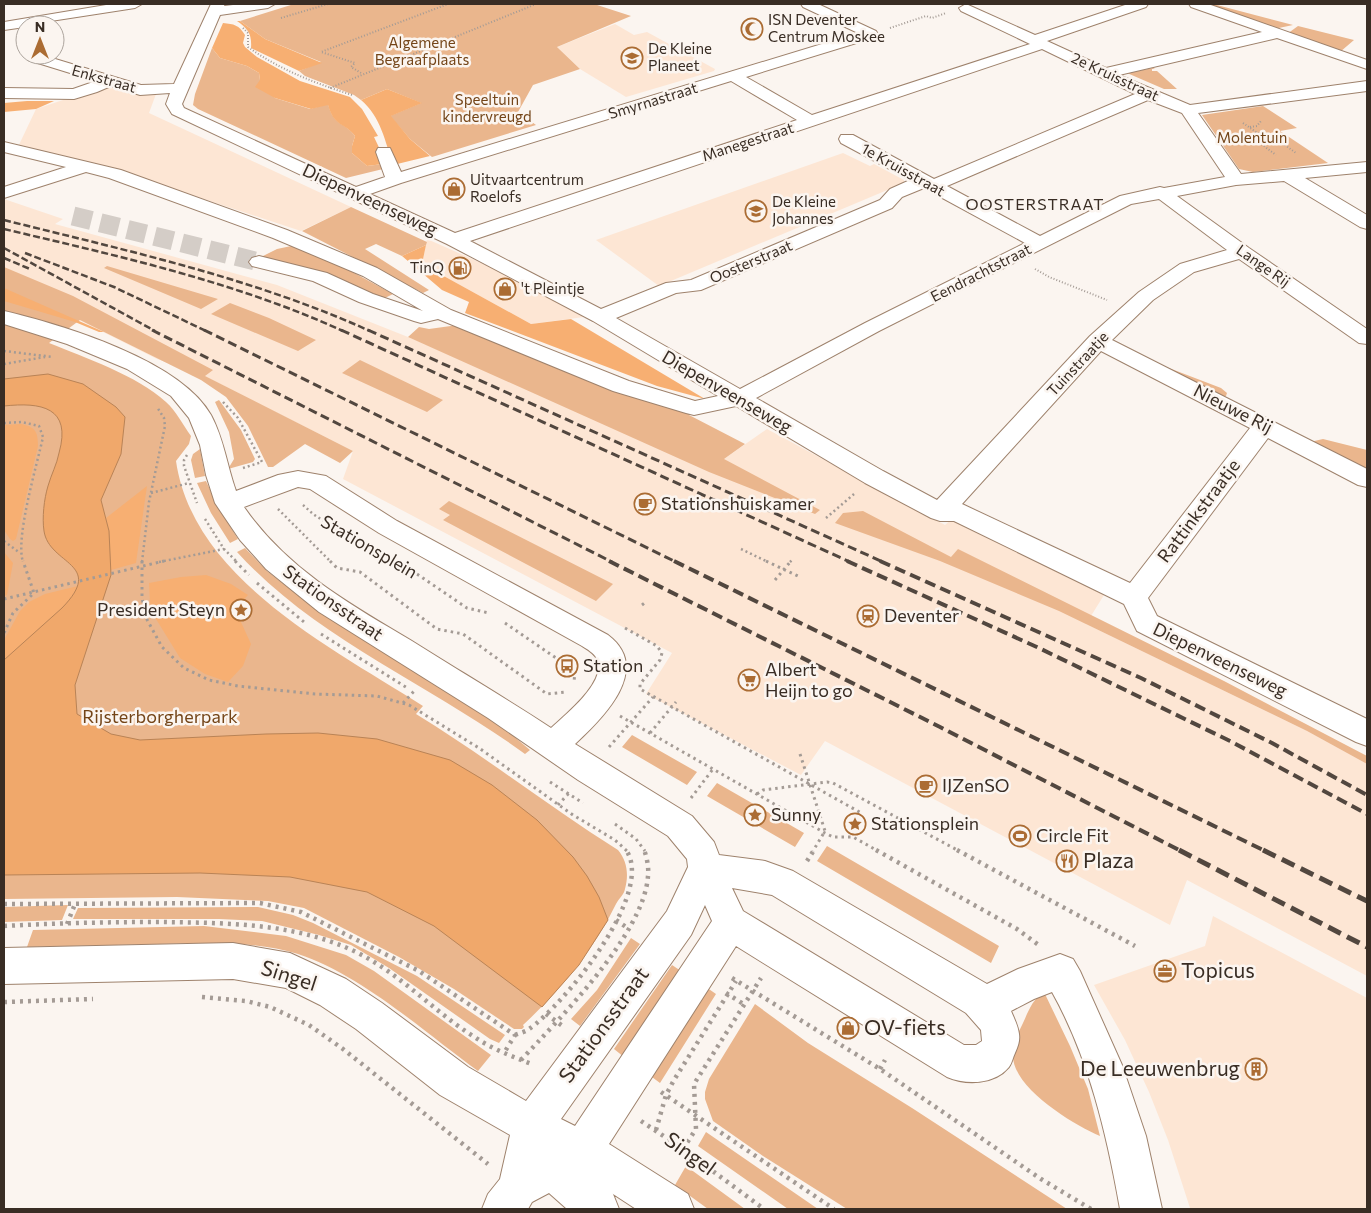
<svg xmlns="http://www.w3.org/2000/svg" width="1371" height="1213" font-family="Commissioner,sans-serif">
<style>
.built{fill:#fde6d4}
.green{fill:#eab68d}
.forest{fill:#f7af72}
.water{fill:#f0a86b;stroke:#b98356}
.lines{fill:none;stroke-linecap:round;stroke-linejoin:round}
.minor-tunnel{stroke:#d4cdc7;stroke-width:19;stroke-dasharray:19 9;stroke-linecap:butt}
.minor-casing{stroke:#9e826c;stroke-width:2}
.path-far3{stroke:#a49b95;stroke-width:2;stroke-dasharray:1 2;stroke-linecap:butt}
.path-far2{stroke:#a49b95;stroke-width:2.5;stroke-dasharray:2 3;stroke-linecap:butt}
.path-far1{stroke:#a49b95;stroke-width:3;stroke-dasharray:2.5 4;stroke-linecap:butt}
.path{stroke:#a49b95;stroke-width:4.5;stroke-dasharray:3 5;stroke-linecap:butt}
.minor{fill:#fff;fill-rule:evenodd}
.rail-far3{stroke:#52473f;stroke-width:2.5;stroke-dasharray:7 3;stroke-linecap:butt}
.rail-far2{stroke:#52473f;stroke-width:3;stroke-dasharray:9 4.5;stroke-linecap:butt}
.rail-far1{stroke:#52473f;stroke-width:4;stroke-dasharray:11 5.5;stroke-linecap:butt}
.rail{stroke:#52473f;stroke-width:5;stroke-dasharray:14 7;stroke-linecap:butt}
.labels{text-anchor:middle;stroke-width:5;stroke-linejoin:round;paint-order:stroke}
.far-poi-label{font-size:15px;fill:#392d24;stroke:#fbf5f0;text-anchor:start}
.far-park-label{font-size:15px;fill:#744518;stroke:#fbf5f0}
.far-street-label{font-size:15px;fill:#392d24;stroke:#fbf5f0}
.far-neighbourhood-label{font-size:16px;letter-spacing:1px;fill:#392d24;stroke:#fbf5f0}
.street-label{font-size:18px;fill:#392d24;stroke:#fbf5f0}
.poi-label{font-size:18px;fill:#392d24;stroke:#fbf5f0;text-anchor:start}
.park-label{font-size:18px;fill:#744518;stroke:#fbf5f0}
.near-poi-label{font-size:21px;fill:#392d24;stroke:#fbf5f0;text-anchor:start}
.near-street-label{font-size:21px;fill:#392d24;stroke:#fbf5f0}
</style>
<rect width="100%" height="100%" fill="#fbf5f0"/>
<path class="built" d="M615,24L634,35L647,32L715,69L714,71L626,97L580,69L557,47Z
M102,87H110L132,94H156L149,113L351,207L301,231L128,174L17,149L36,109Z
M843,153L870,166L874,164L904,180V183L659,286L596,240Z
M4,199L63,219L55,224L277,285L408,337L473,365L724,459L767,429L945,525L953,518L1104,595L1086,624L1307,731L1367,764V976L1187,880L1170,925L825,741L801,775L646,694L672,653L343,479L353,451L206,377L157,359L79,320L4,288Z
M427,239L515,278L584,317L531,324L422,264Z
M1213,916L1367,998V1209H1195L1190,1208L1168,1140L1149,1092L1125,1040L1094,985L1205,946Z"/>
<path class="green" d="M294,4H594L631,16L557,47L580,69L533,85L518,112L536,125L432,157L410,139L390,116L421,103L387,89L361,100L354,95L305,76L299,71L321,62L265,39L240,21Z
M1203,4H1213L1293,25L1274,29Z
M1298,26L1354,40L1340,52L1287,34Z
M212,48L220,58L247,66L259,73L260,80L275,98L310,109L328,104C334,127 344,121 355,136L352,146V153L367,166L383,164V169L346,178L198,109L193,105L195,94Z
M1153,68L1155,69H1152V71H1157L1177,89H1164L1127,73Z
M1263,106L1297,128L1280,131L1328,163L1253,172L1239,169L1202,115Z
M351,207L427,242L426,245L402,256L376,244L365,249L429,290L423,293L302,231Z
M296,245L310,249L393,294L383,299L261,257L277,249Z
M107,266L218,299L201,309L104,268Z
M4,267L73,296L213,370L205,376L353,451L340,463L305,444L273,467H268L248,426L226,397L201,380L80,320L49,343C86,358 136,375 166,402C176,411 183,425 191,436L189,444L176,461C193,579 332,648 423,706L416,714C485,756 549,807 618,850C627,861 629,874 625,889C624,895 619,898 616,904C593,951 561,990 523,1025L524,1027L522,1029H514L454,989L399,957L304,908L268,901L177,897L4,899Z
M230,303L269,318L316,340L298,351L211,314Z
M458,325L689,413V415L745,444L724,459L820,510L815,514L709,472L408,337L419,327L429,329Z
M360,360L443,400L427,412L342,373Z
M1161,365L1221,388L1227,393L1226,396L1223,397Z
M219,400L241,430L255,459L253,462L228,469L234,459L229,432L215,402Z
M1323,439L1367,450V471L1310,442Z
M200,449L205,476L195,478L191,460L193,454Z
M206,481L220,510L238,539L230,543L211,513L197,483Z
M449,501L613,584L596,601L443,520L450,515L439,509Z
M863,511L951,557L958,549L1224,681L1367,756V764L1307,731L1059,611L940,561L835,523L843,513Z
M245,548L267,571L322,614L498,723L530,750L525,754C431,685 317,640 237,552Z
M632,735L697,772L687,785L622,747Z
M717,783L804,833L795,847L707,796Z
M827,846L999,946L991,963L817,861Z
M68,905L62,920L4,922V907Z
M258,907L293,915L313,923L417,976L505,1035L499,1043L490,1039L389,968L351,945L319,935L262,921L219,919H73L78,908Z
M204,926L286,936L346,955L374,971L491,1055L478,1071C424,1032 362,975 298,954C253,940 205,943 159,944C115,945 71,946 27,947L33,930Z
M631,938L640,944L580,1026L571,1019L597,990Z
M672,965L684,973L624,1057L614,1049Z
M703,985L716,994L660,1083L648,1074Z
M1044,992L1070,1046L1088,1089L1100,1136C1074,1125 1013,1088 1013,1056C1013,1044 1018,1033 1023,1023C1029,1010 1032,1000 1044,992Z
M755,1004L808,1043L912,1108L1067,1209H847L763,1156L713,1121L705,1099V1092L709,1079Z
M706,1132L818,1209H788L698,1146Z
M686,1166L745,1209H708L675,1185Z"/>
<path class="forest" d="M237,21H240L265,39L322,63L299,71L251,48C252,34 248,29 237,21Z
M223,23C234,24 239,25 245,35L243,43L245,47L257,57L300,81L350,97L362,109L378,136L374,137L385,160L383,164L367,166L352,153V146L355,136C344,122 334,127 328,105L311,109L275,98L255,87L260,80L259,73L247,66L220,58L212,48Z
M387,89L422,103L391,116L410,139L430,156L393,165C385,141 381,117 361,100Z
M27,101H54L36,109L4,112V103Z
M426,245L422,264L531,324L571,319L705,399L657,386L465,313L469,302L442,290L402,256Z
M4,288L104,332H99L75,322L4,301Z
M21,424C35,427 38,431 38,446L16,539L13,541L10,539L4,530V425Z
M147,486L136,563L111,570L109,531L106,518Z
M4,552L13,563L7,595L4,596Z
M206,575L231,584L248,595L235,609L251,644L243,666L228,682L205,674L180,658L156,619L150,603L149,583L181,577Z
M78,586L70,600L62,608L4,660V640L20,611L29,602L45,594Z"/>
<path class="water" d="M48,374L83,384L116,407L125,417L121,454L101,500L109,531L111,575L75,685L77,714L111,734L140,740L266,734L318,733L377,739L450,760L492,785L537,820L573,857L587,876L599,897L608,920L579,965L542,1007L434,926L367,892L290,877L200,873L4,875V660L62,608C106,563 49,565 44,531C42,518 44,499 48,486C51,475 57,464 59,453C72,407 41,402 4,406V379Z"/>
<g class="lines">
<path class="minor-tunnel" d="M73,216L259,262"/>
<g class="minor-casing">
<path id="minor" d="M112,4H142L135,8L25,25V27L4,30V22Z
M211,4H225L224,6L242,4H275L268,8L220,15L182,104L184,108L356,187L385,177L376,152L378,148H390L401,172L858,33L803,7L801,4H818L876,31L878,34L876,37L746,77L812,115L1030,44L961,11L959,8L966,4L1035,35L1128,4H1148L1146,7L1047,41L1106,68L1262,32L1191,7L1189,4H1208L1367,60V69L1277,38L1119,75L1190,105L1367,81V91L1198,113L1241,174L1367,162V172L1305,178L1367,215V229L1360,227L1284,181L1236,185L1177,196L1249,248L1367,329V344L1359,343L1239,259L1194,272L1153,300L1112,340L1367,469V487L1358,485L1268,438L1148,598L1157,616L1367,719V746L1356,742L1137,631L1124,604L954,521H940L931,518L865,483L736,406L694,415L686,413L613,391L438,319L421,323L414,321L359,302L313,281L252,266L249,262L252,258L259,256L327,273L373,294L423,311L363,276L273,238L109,178L86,172L4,198V187L66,167L4,152V142L121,170L287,230L377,268L451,310L629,381L695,401L718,396L593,321L447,244L172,114L166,104L170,93L140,95L111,86L97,92L74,99L4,98V88L73,89L96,81L28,60L25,55V54L42,55L141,85L174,84ZM1042,49L1135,94L934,179L853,135H841L839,139L841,143L910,180L890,189L880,200L691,280L666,283L601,309L470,241ZM731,81L797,120L455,233L370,194L401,183ZM1148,100L1182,113L1225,177L1164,188L1160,187L1120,196L1040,236L947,186ZM924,188L1025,243L865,323L740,389L616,318L676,293L701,290L892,208L902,197ZM1159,199L1227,250L1180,264L1139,292L1090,336L937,500L883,471L756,398L879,331L1131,204ZM1101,351L1250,428L1130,583L962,504Z
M4,311C63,325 180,360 211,415C224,439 227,466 236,491L278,475L298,471L326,476L397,521L608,635C653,669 603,718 575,744L692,816L714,842L719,855L765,861L793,871L987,984L1018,969L1060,954L1073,959L1080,971L1122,1065L1146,1136L1162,1209H1120C1107,1135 1089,1058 1052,992L1034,999L1011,1011C1014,1018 1018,1026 1019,1034C1020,1041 1018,1046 1015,1053C1013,1057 1012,1063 1009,1067C994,1085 966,1085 947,1077L736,946L609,1144L688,1194L694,1209H636L610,1192L613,1194L619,1209H567L549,1193L532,1202L528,1209H482L488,1194L500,1179L510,1135L440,1095L356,1029L320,1005L286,988L233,979L4,984V948L233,943L290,953L346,979L382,1003L468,1067L526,1101L667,911L688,867L687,859L668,836L578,780L488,718L319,612L266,569L240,540L215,503L206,475L200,445L189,418L171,396L127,369L67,344L4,324ZM298,487L310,489L379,533L582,646C587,649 594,653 597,659C608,681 565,715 551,728C505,698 458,670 412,641C349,604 286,568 244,507ZM732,888L772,895L966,1013L981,1030L982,1041L976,1045H964L743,911ZM705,905L712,921L575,1126L561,1119L691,935Z"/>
</g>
<path class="path-far3" d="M281,18L328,4
M243,28L248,33V47C280,70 315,83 352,95
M890,28L926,16L932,18L946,13
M361,73L351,67L355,63L321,52L448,4
M330,88L536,4
M1243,123L1259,134L1256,140L1276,155
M1250,127L1257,126L1261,121
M1257,138H1275L1296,153
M1237,144L1257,141
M1035,269L1049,277L1107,300"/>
<path class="path-far2" d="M4,351L53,357
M4,364L45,357
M223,402L238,418L262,462L243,468
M4,423L22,422L39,426L43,437C37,465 15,538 23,562
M187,455L184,460V466L197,503
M151,493L189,483
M303,505L313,514L370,551L382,553
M278,509L331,562
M826,518L854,494
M205,519L224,549L237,562
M4,541L20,553
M741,549L768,562
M142,562L149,502L165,426L164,418L157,407
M159,562L224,549
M790,562L793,559"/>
<path class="path-far1" d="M142,561V597L145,616L162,647L184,668L209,680L238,686L315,694L377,696L409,705L479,748L573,815L615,840L627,851
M235,561L249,575
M330,561L337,568L360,572L437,629L463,634L547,694L566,692
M766,561L798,576
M417,574L467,608L489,613
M775,580L791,561
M257,583L304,622
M4,599L164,561
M642,605L647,601
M505,623L575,671L574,682
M625,628L657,646L662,653L660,660L640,684V689L863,814
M4,633L13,613L34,593L23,561
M321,634L409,689
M403,703L416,689
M620,716L825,833L833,837H853L878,851
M650,733L676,702
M609,747L653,697
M800,754L825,831L813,851
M550,782L583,803
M757,794L763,790L827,782L833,783L959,851
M691,798L713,769
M558,805L569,793
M615,824L636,839L645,851"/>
<path class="path" d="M876,850L1017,929L1040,946
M957,850L1135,946
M807,861L814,850
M4,904L260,903L301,912L419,971L515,1035L504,1053
M616,920L629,929
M67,924L75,904
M4,926C57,923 110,922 163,922C228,923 296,923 356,952C401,974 434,1012 476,1038C494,1050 514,1057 534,1065
M732,978L880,1069L1041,1179L1091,1209
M726,993L745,1005
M202,997L246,1001L270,1007L309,1025L343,1049L488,1164
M4,1002L93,999
M546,1014L564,1027
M515,1035C520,1033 525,1032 529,1029C564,1005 656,892 626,850
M521,1060C560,1018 644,934 648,876C649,869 647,857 644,850
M880,1069L885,1060
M661,1092L834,1209
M641,1121L683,1149L764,1209
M656,1130L666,1095L674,1080L736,981
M683,1149L696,1129L694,1084L761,978"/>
<use href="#minor" class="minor"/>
<path class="rail-far3" d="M4,220C128,251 253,278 370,331
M4,229C118,256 236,282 343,331
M4,248L155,331
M25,253L114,287L206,331
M4,258L30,269"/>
<path class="rail-far2" d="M152,330L612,562
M204,330L676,562
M341,330L850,562
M368,330L883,562"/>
<path class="rail-far1" d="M609,561L940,727L1181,851
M674,561L1265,851
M847,561L1039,648L1230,741L1367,814
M880,561L1141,678L1272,743L1367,795"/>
<path class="rail" d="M1179,850L1367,947
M1263,850L1367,901"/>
</g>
<defs>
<g id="mosque-ring" transform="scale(1.125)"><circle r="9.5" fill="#fbf5f0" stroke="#ab6c33" stroke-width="1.5"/><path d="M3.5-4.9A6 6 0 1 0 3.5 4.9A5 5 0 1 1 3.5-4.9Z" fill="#ab6c33"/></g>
<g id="school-ring" transform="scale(1.125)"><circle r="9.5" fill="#fbf5f0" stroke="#ab6c33" stroke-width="1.5"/><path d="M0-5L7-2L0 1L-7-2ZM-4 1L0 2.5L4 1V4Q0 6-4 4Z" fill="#ab6c33"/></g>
<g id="shop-ring" transform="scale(1.125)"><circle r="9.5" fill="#fbf5f0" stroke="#ab6c33" stroke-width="1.5"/><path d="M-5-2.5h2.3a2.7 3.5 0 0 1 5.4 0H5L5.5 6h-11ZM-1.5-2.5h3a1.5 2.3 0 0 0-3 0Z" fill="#ab6c33"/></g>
<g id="fuel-ring" transform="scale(1.125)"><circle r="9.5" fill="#fbf5f0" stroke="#ab6c33" stroke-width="1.5"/><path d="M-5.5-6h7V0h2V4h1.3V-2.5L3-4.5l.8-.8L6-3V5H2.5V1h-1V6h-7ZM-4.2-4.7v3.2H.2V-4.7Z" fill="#ab6c33"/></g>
<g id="cafe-ring" transform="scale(1.125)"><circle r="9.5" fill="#fbf5f0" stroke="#ab6c33" stroke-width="1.5"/><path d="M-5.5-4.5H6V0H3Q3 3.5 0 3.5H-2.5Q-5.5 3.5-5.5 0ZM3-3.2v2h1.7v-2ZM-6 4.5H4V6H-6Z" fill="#ab6c33"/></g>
<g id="sight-ring" transform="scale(1.125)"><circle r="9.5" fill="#fbf5f0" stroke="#ab6c33" stroke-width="1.5"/><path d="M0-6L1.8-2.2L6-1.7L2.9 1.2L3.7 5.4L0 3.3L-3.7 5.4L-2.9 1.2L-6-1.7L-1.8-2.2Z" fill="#ab6c33"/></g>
<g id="station-ring" transform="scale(1.125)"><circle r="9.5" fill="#fbf5f0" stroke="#ab6c33" stroke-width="1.5"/><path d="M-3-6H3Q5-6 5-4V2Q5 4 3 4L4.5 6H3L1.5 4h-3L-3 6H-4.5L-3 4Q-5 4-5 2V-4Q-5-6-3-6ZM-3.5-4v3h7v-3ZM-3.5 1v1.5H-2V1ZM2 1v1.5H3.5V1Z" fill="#ab6c33"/></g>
<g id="bus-ring" transform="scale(1.125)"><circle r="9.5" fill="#fbf5f0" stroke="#ab6c33" stroke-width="1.5"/><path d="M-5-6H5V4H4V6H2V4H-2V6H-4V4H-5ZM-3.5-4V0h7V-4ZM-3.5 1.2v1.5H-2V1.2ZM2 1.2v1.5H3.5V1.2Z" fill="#ab6c33"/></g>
<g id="supermarket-ring" transform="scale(1.125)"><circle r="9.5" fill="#fbf5f0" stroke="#ab6c33" stroke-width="1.5"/><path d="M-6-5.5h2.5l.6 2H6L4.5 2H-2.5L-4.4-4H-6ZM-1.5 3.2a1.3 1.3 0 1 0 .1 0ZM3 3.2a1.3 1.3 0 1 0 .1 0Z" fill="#ab6c33"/></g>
<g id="stadium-ring" transform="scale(1.125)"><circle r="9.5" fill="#fbf5f0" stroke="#ab6c33" stroke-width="1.5"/><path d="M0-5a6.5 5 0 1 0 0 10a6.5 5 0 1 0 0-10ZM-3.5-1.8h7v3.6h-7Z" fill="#ab6c33"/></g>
<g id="restaurant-ring" transform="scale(1.125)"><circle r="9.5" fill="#fbf5f0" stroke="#ab6c33" stroke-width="1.5"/><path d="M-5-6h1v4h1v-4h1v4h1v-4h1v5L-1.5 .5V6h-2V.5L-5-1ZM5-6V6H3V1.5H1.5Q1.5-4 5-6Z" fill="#ab6c33"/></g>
<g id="office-ring" transform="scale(1.125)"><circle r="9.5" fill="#fbf5f0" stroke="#ab6c33" stroke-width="1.5"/><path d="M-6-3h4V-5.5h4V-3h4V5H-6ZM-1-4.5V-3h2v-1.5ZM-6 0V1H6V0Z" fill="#ab6c33"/></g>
<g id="building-ring" transform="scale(1.125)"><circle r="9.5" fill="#fbf5f0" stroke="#ab6c33" stroke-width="1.5"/><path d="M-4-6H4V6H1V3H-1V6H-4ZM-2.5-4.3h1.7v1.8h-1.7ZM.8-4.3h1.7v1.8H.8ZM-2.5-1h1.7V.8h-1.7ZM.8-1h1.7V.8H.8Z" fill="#ab6c33"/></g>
</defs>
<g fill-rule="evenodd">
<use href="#mosque-ring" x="752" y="29"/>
<use href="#school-ring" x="632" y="58"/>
<use href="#shop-ring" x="454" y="189"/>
<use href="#school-ring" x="756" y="211"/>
<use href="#fuel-ring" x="460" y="268"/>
<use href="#shop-ring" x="505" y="289"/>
<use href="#cafe-ring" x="645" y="504"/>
<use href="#sight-ring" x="241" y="610"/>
<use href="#station-ring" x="868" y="616"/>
<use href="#bus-ring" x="567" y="666"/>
<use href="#supermarket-ring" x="749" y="680"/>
<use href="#cafe-ring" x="926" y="786"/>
<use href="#sight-ring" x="755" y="815"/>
<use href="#sight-ring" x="855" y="824"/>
<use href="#stadium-ring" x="1020" y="836"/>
<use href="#restaurant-ring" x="1067" y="861"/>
<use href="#office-ring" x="1165" y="971"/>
<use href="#shop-ring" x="848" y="1028"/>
<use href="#building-ring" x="1256" y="1069"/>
</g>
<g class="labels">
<g class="far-poi-label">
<text x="768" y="25">ISN Deventer<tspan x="768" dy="17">Centrum Moskee</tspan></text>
<text x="648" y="54">De Kleine<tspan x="648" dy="17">Planeet</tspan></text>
<text x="470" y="185">Uitvaartcentrum<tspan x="470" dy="17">Roelofs</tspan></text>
<text x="772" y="207">De Kleine<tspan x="772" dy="17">Johannes</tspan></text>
<text x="444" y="273" text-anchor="end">TinQ</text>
<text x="521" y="294">'t Pleintje</text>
</g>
<g class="far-park-label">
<text x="422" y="48">Algemene<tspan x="422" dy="17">Begraafplaats</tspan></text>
<text x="487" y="105">Speeltuin<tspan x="487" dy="17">kindervreugd</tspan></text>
<text x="1252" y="143">Molentuin</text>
</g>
<g class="far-street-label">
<text transform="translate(1115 77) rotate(25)" y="5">2e Kruisstraat</text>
<text transform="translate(104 79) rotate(16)" y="5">Enkstraat</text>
<text transform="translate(653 101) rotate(-17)" y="5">Smyrnastraat</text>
<text transform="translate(748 142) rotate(-18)" y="5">Manegestraat</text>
<text transform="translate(903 170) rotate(29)" y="5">1e Kruisstraat</text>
<text transform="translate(751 262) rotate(-23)" y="5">Oosterstraat</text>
<text transform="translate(1263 266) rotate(35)" y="5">Lange Rij</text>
<text transform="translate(981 273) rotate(-27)" y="5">Eendrachtstraat</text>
<text transform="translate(1078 364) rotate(-47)" y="5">Tuinstraatje</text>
</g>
<g class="far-neighbourhood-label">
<text x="1035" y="210">OOSTERSTRAAT</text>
</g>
<g class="street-label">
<text transform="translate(370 200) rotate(25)" y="6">Diepenveenseweg</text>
<text transform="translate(727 392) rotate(30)" y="6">Diepenveenseweg</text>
<text transform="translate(1233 409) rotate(27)" y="6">Nieuwe Rij</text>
<text transform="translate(1199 511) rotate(-53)" y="6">Rattinkstraatje</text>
<text transform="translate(369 547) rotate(30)" y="6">Stationsplein</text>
<text transform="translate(333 603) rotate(35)" y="6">Stationsstraat</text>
<text transform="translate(1220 660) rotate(26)" y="6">Diepenveenseweg</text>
</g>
<g class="poi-label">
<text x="661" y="510">Stationshuiskamer</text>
<text x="225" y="616" text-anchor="end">President Steyn</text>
<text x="884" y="622">Deventer</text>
<text x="583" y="672">Station</text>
<text x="765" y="676">Albert<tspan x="765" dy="21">Heijn to go</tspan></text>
<text x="942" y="792">IJZenSO</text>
<text x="771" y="821">Sunny</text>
<text x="871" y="830">Stationsplein</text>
<text x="1036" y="842">Circle Fit</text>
</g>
<g class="park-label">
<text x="160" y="723">Rijsterborgherpark</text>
</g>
<g class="near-poi-label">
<text x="1083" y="868">Plaza</text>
<text x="1181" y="978">Topicus</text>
<text x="864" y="1035">OV-fiets</text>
<text x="1240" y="1076" text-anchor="end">De Leeuwenbrug</text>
</g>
<g class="near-street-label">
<text transform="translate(289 976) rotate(18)" y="7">Singel</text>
<text transform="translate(604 1025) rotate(-54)" y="7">Stationsstraat</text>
<text transform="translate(690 1154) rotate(36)" y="7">Singel</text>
</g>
</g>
<rect width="1371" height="1213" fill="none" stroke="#392d24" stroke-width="10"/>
<g transform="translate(40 40)"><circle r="24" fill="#fbf5f0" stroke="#ada59e"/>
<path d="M0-4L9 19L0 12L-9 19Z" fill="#ab6c33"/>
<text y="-8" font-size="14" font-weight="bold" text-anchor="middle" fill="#392d24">N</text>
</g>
</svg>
